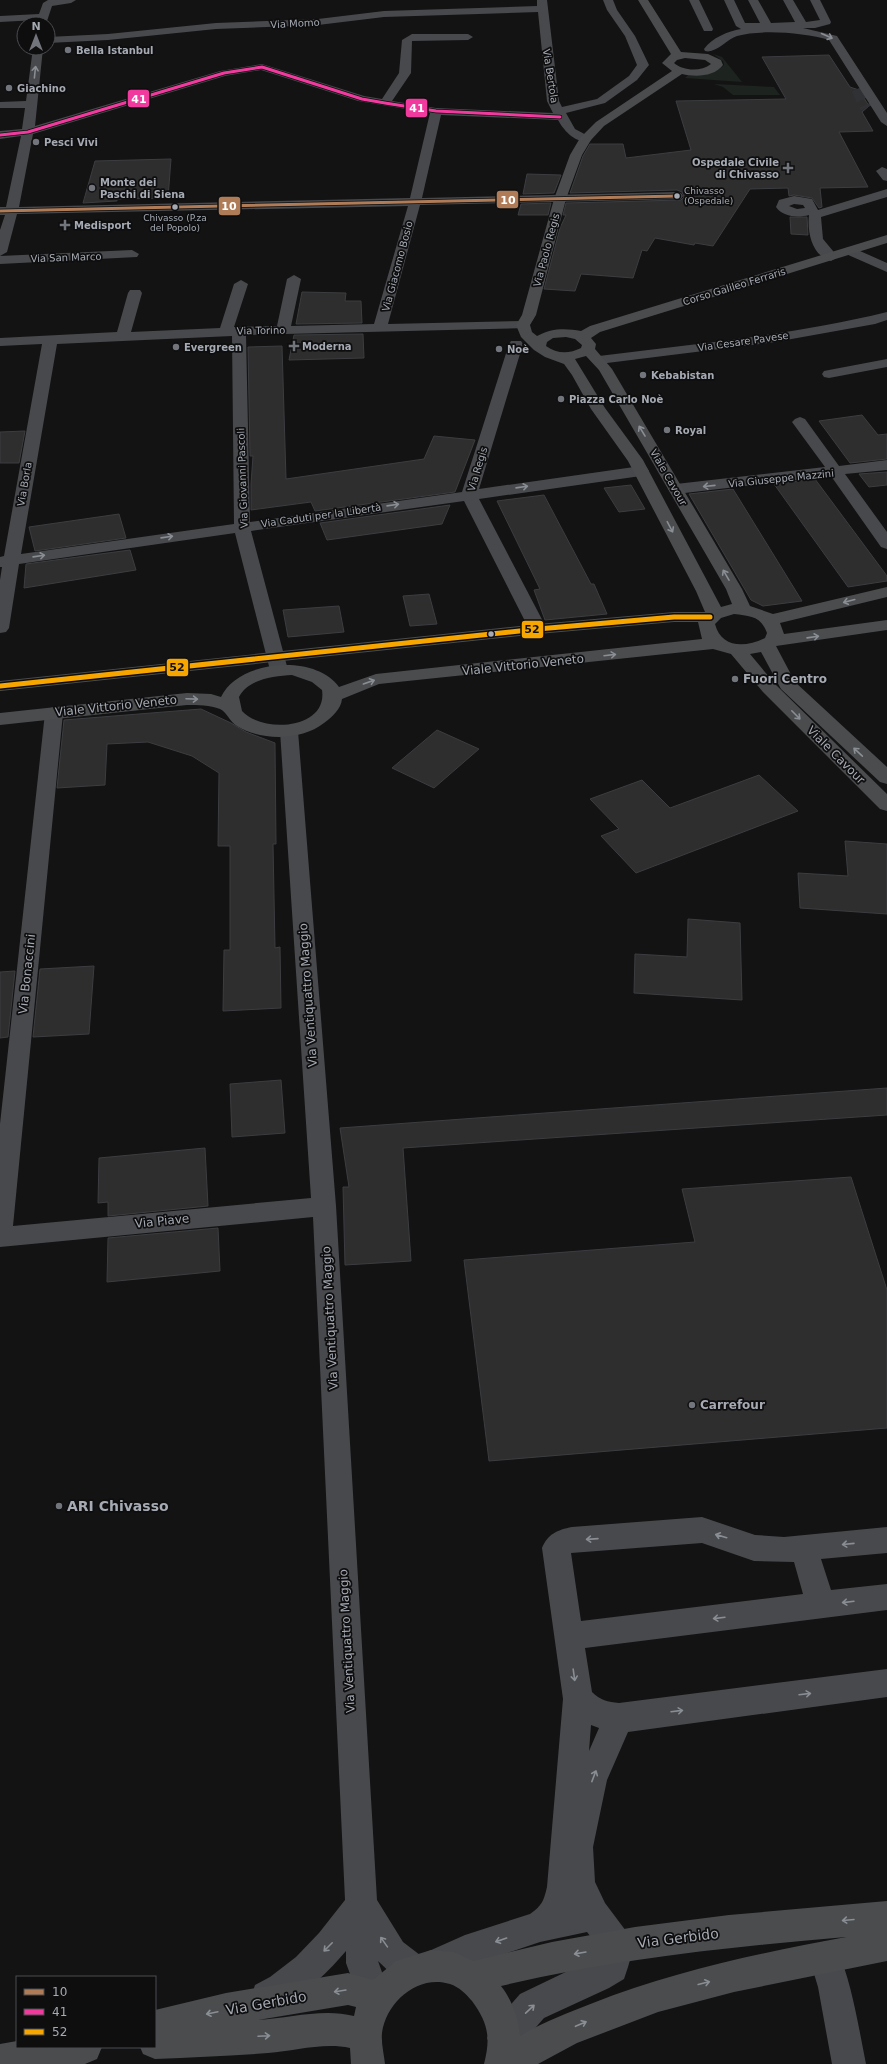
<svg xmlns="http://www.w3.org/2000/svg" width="887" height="2064" font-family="'DejaVu Sans',sans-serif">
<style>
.green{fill:#1d231e}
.building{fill:#2e2e2f;stroke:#3c3d40}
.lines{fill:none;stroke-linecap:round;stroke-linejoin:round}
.minor-tunnel{stroke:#303134;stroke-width:12;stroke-dasharray:12 6;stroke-linecap:butt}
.minor{fill:#48494c;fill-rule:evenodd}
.major{fill:#4a4c4e;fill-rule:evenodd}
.bus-1-casing{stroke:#0e0e0f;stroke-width:4.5}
.bus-2-casing{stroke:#0e0e0f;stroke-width:4.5}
.bus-3-casing{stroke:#0e0e0f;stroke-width:8}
.bus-1{stroke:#b07c57;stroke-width:3}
.bus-2{stroke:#f13a9d;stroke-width:3}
.bus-3{stroke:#f7a600;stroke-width:5}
.oneway{stroke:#898d94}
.oneway2{stroke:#8a8e95}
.poi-dot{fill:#72757b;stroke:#0e0e0f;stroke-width:1.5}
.bus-dot{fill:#a5aab3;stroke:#0e0e0f;stroke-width:1.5}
.labels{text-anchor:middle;stroke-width:3.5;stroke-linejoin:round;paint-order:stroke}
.far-bus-label{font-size:9px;fill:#a5aab3;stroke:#0e0e0f;text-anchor:start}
.far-street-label{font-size:10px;fill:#a5aab3;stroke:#0e0e0f}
.far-poi-label{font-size:10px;font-weight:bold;fill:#a5aab3;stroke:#0e0e0f;text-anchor:start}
.street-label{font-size:12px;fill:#a5aab3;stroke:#0e0e0f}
.poi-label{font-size:12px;font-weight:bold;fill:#a5aab3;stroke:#0e0e0f;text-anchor:start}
.near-poi-label{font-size:14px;font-weight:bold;fill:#a5aab3;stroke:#0e0e0f;text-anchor:start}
.near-street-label{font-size:14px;fill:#a5aab3;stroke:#0e0e0f}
.line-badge{stroke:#0e0e0f;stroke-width:1.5}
.badge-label{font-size:11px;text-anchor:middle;font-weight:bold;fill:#fff}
.pale-badge-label{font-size:11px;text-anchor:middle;font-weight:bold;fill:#111}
</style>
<rect width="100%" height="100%" fill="#131314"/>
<path class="green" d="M713,54L722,57L742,82L685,78L688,75C701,74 714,75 724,65L723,61Z
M714,84L774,87L780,95H733L723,87Z"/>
<path class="building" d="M829,55L850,87L859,90L869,106L862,112L873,131L839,132L868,187L820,188L822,207L819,208L812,198L794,195L789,196L788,188L750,189L713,246L695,243L694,245L655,238L647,251L642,250L633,278L581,274L575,291L544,289L560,228L566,215H563L566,203L681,200L684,197L682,192L677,190L570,193L583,156L590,144H623L626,158L691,150L676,101L786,99L762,57Z
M171,159L168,198L117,199V201L83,203L95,161Z
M527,174L561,175L554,193L523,194Z
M551,203L548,215H518L521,204Z
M790,217H807L808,235L791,234Z
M302,292L346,293L345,301H361L362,323L296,324Z
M363,334L364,358L289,360L294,335Z
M282,346L286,479L424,459L434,436L475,440L455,492L315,511L311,502L251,510V484L253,456H250L248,347Z
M862,415L878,435L887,434V459L850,463L819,421Z
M25,431L19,463H0V432Z
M887,472V485L869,487L859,474Z
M815,479L887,576V581L848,587L774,484Z
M631,485L645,509L619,512L604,488Z
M733,489L802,601L763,606L751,600L689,494Z
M544,495L591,584H594L607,614L545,620L534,590L540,589L497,501Z
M450,505L442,524L327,540L320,523Z
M119,514L126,538L35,551L29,527Z
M130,550L136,570L24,588L26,564Z
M429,594L437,624L410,626L403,596Z
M339,606L344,632L288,637L283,610Z
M201,709L231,723L246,732L275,743L276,844H273L275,948L280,947L281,1008L223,1011L224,950H230V846H218L219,773L192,756L148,742L107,744L105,785L57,788L64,720Z
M437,730L479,749L434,788L392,768Z
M759,775L798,811L636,873L601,836L619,829L590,799L642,780L670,808Z
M845,841L887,844V914L800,908L798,873L848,876Z
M688,919L740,923L742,1000L634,993L635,954L687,957Z
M94,966L89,1034L33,1037L40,969Z
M15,971L8,1037L0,1038V972Z
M281,1080L285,1133L232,1137L230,1084Z
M887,1088V1115L403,1148L411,1261L345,1265L343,1187H349L340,1128Z
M205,1148L208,1206L108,1216V1202L98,1203L99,1158Z
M851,1177L887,1290V1428L489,1461L464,1260L695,1242L682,1189Z
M218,1228L220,1271L107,1282L108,1238Z"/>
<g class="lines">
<path class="minor-tunnel" d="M857,89L866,108"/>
<path class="minor" d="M48,0H76L71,3L52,6L46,24H36L37,20L0,22V16L39,14L43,3Z
M537,0H547L559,101L562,107L597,99L629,76L637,65L625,36L607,10L603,0H613L617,10L635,36L649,65L637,80L605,103L566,113L575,129L592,138L590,141C576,144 564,131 558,120L441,115L422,198L677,192L681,193L683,196L681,199L420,205L388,324L523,321L528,322L530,325L528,328L246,335L250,522L462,492L509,344L511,341H521L523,344L479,489L641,466L647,468L649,471L647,474L641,476L479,499L547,629L544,633L538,634L532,633L529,629L464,501L251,531L288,670L285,674L279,675L273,674L270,670L235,533L19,564L9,628L6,632L0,633V580L2,567H0V557L4,556L42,344L0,346V338L117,332L128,293L130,290H140L142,293L131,332L220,328L234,284L241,280L248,284L234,327L277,326L287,279L294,275L301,279L291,326L374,324L408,206L17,214L7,252L0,256V230L5,215H0V207H6L21,136L0,139V131L22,129L25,108H0V102L26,101L33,48H43L35,126L220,71L262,64L364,96L382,99L399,73L402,40L412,34H468L473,37L468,40L412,41L411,73L392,101L436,108L553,113L547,101L538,12L384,17L318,25L216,29L108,40L48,43V37L108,34L216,23L318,19L384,11L537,6ZM261,70L358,101L430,113L410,198L19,207L33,134L225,76ZM232,336L234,524L21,554L57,344Z
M689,0H699L713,29L712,31H704Z
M724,0H734L745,23H760L748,0H758L771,23L795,22L783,0H793L806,22L820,20L810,0H820L831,22L830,24L815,28H803L837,36L887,113V126L881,122L829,40C805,33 762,29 737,36C727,39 716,54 705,51L704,49C712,38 728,31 741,29L736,26Z
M882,167L887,169V181L883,180L876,171Z
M887,189V197L821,217L823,239L838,257L831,261C812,256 807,232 809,215C798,218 783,217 776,207L779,200L794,196L812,199L818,210ZM794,204L803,205L805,208L797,209L789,206Z
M851,247L887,263V272L846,254L844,251L846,248Z
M132,250L139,254L137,257L0,264V256Z
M887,312V320L875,324L775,342L599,364L594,363L592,360L594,357L599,356C695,344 793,335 887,312Z
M887,359V367L829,378L824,377L822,374L824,371L829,370Z
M800,417L805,419L839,466L887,460V470L845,474L887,532V549L881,547L831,476L676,494L670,492L668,489L670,486L676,484L825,467L792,422L795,419Z
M54,707L61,709L63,713L13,1226L311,1198L280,731L282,727L289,725L296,727L298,731L336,1206L377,1900L403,1942L420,1955L465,1935L530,1914C542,1906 544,1900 547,1887L563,1699L542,1548C548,1534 557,1530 572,1527L702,1517L755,1535L784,1537L887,1527V1553L821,1559L831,1590L887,1584V1610L585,1648L592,1692C600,1700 608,1702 619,1703L887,1669V1697L628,1732L607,1780L593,1847L595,1882L605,1903L629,1935L634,1946L628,1967L624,1979L609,1988L544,2018L516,2050L504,2055L492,2050L487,2038L492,2026L520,1994L599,1956L601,1950L587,1932L540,1942L466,1967L432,1981L424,1978L423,1981L411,1985L399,1981L378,1961L392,2000L388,2012L376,2016L364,2012L346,1963V1951C324,1977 299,2000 267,2013L255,2009L251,1997L255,1985L270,1977L296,1957L319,1933L345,1900L313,1217L0,1247V1124L45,713L47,709ZM702,1543L754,1561L794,1562L803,1594L581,1621L571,1553ZM591,1725L599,1728L589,1751Z
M825,1941L836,1946C852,1983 858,2024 866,2064H832L818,1987L809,1957L814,1946Z"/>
<path class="major" d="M638,0H648L681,52L708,54L721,60L723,65C714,77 695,77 682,74L604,126L591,140L582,155L566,199L536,315L530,325L532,332L537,336C551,328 566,328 581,331L590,326L887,235V243L600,332L591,338L596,344L595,349L612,369L742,589L750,606L773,614L887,587V597L780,623L784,634L887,620V630L776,646L795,682L887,767V784L880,782L781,689L761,652L750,654L775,684L887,794V811L880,809L763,692L731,654L713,649L379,684L342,699C341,709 332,717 324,723C301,741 261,741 237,726C230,722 226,711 220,709C210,705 198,705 187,705L0,725V713L187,693L211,694L221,697C238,660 315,653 339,687L376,674L702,639L698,622H674L538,634L0,691V681L538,624L674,612H705L696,591L628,461L591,409L572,375L564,364L545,357L534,350L521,337L516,325L522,315L554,199L570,155L580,138L596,122L672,71L662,63L671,54ZM685,58L705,60L711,64C701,72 683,71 674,63L677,60ZM566,337L575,339L582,345L581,348C569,354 557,354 546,346L547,342L553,338ZM586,356L599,370L726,589L732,604L721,607L643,460L605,408L575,359ZM734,614C750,616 761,616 767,633L765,638C745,648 721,648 715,624L721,618ZM292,675L312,682L322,690C328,729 263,734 242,711L239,697C248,679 274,676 292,675Z
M887,1901V1961L734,1992L658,2012L577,2043L538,2064H484C491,2037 488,2023 472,2001C466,1994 459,1987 450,1984C418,1974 386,2002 382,2033C381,2043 384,2054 385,2064H351L350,2048C324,2042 294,2051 268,2053C230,2056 193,2057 155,2059L143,2054L140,2047H155V2010L226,1993L348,1973L373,1980L396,1961L431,1950L454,1952L473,1961L552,1942L635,1927L729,1915ZM846,1937C760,1953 674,1971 593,2003C568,2013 543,2022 520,2036C519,2019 512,2000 501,1986C615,1959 730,1947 846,1937ZM348,2005L356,2007L354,2016C323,2008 290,2018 258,2020Z
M17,2041V2047H102L97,2059L85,2064H0V2044Z"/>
<g class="bus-1-casing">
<path id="bus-1" d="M0,211L677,196"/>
</g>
<g class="bus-2-casing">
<path id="bus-2" d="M0,135L28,132L224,73L262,67L362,99L385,103L436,111L560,117"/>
</g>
<g class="bus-3-casing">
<path id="bus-3" d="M0,686L538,629L674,617H710"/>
</g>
<use href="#bus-1" class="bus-1"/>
<use href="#bus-2" class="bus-2"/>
<use href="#bus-3" class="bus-3"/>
</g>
<defs><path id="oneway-shaft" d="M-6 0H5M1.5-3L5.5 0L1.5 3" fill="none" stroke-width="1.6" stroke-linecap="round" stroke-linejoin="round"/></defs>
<g class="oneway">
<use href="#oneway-shaft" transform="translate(827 36) rotate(24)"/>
<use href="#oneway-shaft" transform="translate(35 72) rotate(-84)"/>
<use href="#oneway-shaft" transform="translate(709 486) rotate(174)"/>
<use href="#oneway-shaft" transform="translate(522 487) rotate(-8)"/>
<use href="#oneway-shaft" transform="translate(393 505) rotate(-8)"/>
<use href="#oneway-shaft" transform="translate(167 537) rotate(-8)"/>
<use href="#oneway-shaft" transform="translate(39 556) rotate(-8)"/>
<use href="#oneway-shaft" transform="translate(721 1536) rotate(-164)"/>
<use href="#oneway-shaft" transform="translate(592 1539) rotate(176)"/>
<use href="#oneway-shaft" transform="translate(848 1544) rotate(174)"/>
<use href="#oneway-shaft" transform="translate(848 1602) rotate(173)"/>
<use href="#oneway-shaft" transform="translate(719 1618) rotate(173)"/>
<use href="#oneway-shaft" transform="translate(574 1675) rotate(82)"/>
<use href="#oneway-shaft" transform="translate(805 1694) rotate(-7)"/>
<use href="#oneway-shaft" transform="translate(677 1711) rotate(-7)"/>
<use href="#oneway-shaft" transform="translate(594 1776) rotate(-69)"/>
<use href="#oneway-shaft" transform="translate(501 1940) rotate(161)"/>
<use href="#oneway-shaft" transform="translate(384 1942) rotate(-125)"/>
<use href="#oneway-shaft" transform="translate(328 1947) rotate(135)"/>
<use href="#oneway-shaft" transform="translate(530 2009) rotate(-43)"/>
</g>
<g class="oneway2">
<use href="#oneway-shaft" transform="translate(642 431) rotate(-121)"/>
<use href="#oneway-shaft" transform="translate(670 527) rotate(62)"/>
<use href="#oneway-shaft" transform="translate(726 575) rotate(-120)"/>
<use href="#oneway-shaft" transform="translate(849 601) rotate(165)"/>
<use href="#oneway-shaft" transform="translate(813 637) rotate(-8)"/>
<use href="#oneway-shaft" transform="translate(610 655) rotate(-7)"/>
<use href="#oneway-shaft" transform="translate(369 682) rotate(-19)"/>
<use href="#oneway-shaft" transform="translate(192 699) rotate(2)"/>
<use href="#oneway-shaft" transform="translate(796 715) rotate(45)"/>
<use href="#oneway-shaft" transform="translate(858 752) rotate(-137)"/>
<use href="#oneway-shaft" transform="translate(848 1920) rotate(175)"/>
<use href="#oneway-shaft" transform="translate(580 1953) rotate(170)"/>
<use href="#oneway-shaft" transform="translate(704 1983) rotate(-14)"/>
<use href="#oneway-shaft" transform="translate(340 1991) rotate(171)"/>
<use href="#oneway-shaft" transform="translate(212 2013) rotate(168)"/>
<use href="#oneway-shaft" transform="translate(581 2024) rotate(-23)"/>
<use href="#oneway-shaft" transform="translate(264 2036) rotate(-3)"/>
</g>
<g class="poi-dot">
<circle cx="68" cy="50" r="4"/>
<circle cx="9" cy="88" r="4"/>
<circle cx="36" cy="142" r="4"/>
<path d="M786 162h4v4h4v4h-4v4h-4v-4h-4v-4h4z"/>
<circle cx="92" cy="188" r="4"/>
<path d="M63 219h4v4h4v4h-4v4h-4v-4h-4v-4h4z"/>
<path d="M292 340h4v4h4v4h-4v4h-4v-4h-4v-4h4z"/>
<circle cx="176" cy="347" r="4"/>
<circle cx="499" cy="349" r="4"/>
<circle cx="643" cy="375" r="4"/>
<circle cx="561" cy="399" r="4"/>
<circle cx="667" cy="430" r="4"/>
<circle cx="735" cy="679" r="4"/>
<circle cx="692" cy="1405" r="4"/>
<circle cx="59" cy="1506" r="4"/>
</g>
<g class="bus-dot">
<circle cx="677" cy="196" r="3.5"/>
<circle cx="175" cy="207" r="3.5"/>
<circle cx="491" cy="634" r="3.5"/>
</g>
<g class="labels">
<g class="far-bus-label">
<text x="684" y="194">Chivasso<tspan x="684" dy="10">(Ospedale)</tspan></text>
<text x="175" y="221" text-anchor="middle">Chivasso (P.za<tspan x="175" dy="10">del Popolo)</tspan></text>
</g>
<g class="far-street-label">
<text transform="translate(295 23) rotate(-3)" y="4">Via Momo</text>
<text transform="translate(551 76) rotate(81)" y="4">Via Bertola</text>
<text transform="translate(546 250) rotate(-75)" y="4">Via Paolo Regis</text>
<text transform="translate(66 257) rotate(-2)" y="4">Via San Marco</text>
<text transform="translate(397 266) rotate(-75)" y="4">Via Giacomo Bosio</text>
<text transform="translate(734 286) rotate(-17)" y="4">Corso Galileo Ferraris</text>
<text transform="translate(261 330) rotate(-1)" y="4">Via Torino</text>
<text transform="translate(743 341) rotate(-8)" y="4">Via Cesare Pavese</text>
<text transform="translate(477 469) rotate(-73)" y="4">Via Regis</text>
<text transform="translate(669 477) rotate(60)" y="4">Viale Cavour</text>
<text transform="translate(242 478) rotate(-92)" y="4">Via Giovanni Pascoli</text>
<text transform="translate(781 478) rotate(-6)" y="4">Via Giuseppe Mazzini</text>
<text transform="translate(24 484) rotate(-80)" y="4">Via Borla</text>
<text transform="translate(321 515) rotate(-8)" y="4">Via Caduti per la Libertà</text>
</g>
<g class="far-poi-label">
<text x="76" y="54">Bella Istanbul</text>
<text x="17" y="92">Giachino</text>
<text x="44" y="146">Pesci Vivi</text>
<text x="779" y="166" text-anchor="end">Ospedale Civile<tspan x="779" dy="12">di Chivasso</tspan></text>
<text x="100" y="186">Monte dei<tspan x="100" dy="12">Paschi di Siena</tspan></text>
<text x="74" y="229">Medisport</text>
<text x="302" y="350">Moderna</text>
<text x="184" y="351">Evergreen</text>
<text x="507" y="353">Noè</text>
<text x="651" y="379">Kebabistan</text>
<text x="569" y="403">Piazza Carlo Noè</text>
<text x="675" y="434">Royal</text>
</g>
<g class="street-label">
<text transform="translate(523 665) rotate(-6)" y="4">Viale Vittorio Veneto</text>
<text transform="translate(116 706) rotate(-6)" y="4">Viale Vittorio Veneto</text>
<text transform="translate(836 755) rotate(45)" y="4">Viale Cavour</text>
<text transform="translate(27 974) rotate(-84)" y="4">Via Bonaccini</text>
<text transform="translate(308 995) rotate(-94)" y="4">Via Ventiquattro Maggio</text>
<text transform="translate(162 1221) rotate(-6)" y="4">Via Piave</text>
<text transform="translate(330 1318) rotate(-93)" y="4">Via Ventiquattro Maggio</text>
<text transform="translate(347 1641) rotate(-93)" y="4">Via Ventiquattro Maggio</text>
</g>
<g class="poi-label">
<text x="743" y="683">Fuori Centro</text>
<text x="700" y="1409">Carrefour</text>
</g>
<g class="near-poi-label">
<text x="67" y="1511">ARI Chivasso</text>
</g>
<g class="near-street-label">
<text transform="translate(678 1938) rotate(-7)" y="5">Via Gerbido</text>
<text transform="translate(266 2003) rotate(-10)" y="5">Via Gerbido</text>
</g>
</g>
<g class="line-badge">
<rect x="127" y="89" width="23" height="19" rx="4" fill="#f13a9d"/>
<rect x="405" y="98" width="23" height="20" rx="4" fill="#f13a9d"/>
<rect x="496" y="190" width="23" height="19" rx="4" fill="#b07c57"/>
<rect x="218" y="196" width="23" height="20" rx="4" fill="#b07c57"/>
<rect x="521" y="620" width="23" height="19" rx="4" fill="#f7a600"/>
<rect x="166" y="658" width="23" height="19" rx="4" fill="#f7a600"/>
</g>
<g class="badge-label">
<text x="139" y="103">41</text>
<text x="417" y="112">41</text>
<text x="508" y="204">10</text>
<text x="229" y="210">10</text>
</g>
<g class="pale-badge-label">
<text x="532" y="633">52</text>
<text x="177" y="671">52</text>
</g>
<rect x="16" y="1976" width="140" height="72" fill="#0e0e0f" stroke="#4a4c51"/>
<rect x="24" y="1989" width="20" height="6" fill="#b07c57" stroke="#4a4c51"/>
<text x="52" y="1996" font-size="12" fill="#a5aab3">10</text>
<rect x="24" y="2009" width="20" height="6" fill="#f13a9d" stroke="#4a4c51"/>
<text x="52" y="2016" font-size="12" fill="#a5aab3">41</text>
<rect x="24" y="2029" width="20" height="6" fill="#f7a600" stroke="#4a4c51"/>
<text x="52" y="2036" font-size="12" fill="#a5aab3">52</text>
<g transform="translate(36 36)"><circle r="19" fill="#0e0e0f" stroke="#4a4c51"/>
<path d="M0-3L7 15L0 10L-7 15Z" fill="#72757b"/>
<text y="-6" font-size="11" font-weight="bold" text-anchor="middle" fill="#a5aab3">N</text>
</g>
</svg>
